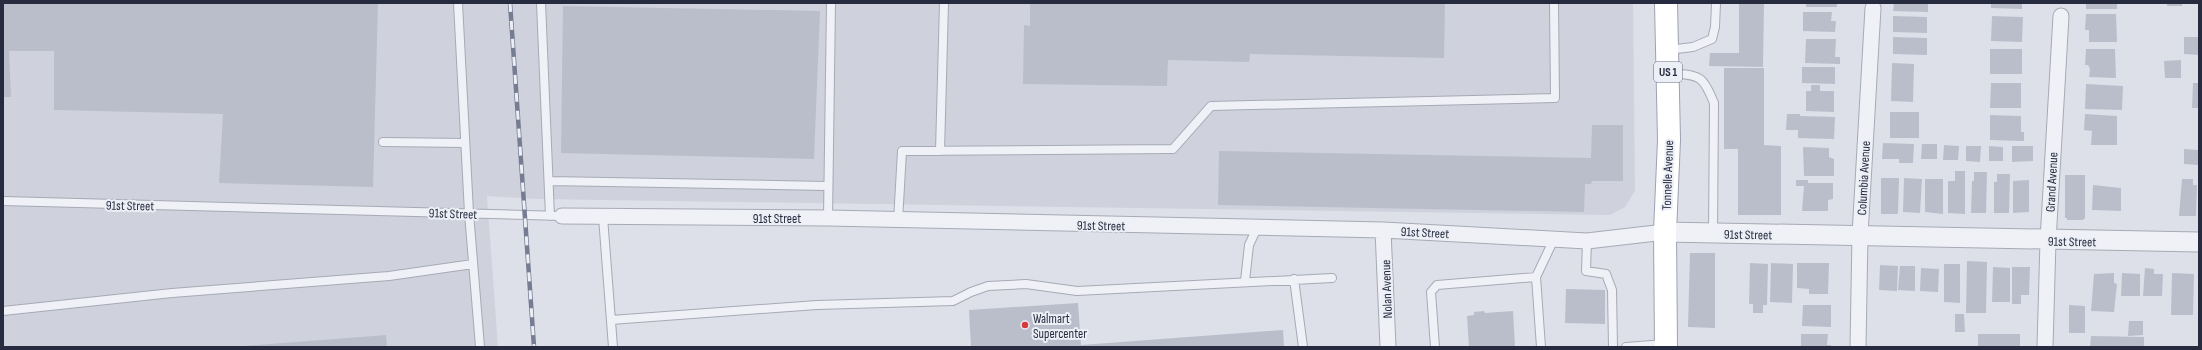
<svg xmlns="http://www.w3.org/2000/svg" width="2202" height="350" font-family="'Sofia Sans Condensed',sans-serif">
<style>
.built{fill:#cfd2dd}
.building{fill:#babecb}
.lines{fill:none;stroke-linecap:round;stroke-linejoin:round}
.service-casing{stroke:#a6aab5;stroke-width:10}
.minor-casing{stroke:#a6aab5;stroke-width:17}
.tertiary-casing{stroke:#a6aab5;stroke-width:21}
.primary-casing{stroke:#9ca2b4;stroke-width:24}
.service{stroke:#f0f1f6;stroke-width:8}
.minor{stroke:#f0f1f6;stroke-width:15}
.tertiary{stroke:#f0f1f6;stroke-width:19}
.primary{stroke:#fff;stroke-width:22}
.rail-casing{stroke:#767c92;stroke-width:4.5}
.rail{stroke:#eceff5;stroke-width:3;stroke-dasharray:9;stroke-linecap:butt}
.poi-dot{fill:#d53a3c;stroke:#eceff5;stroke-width:1.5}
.labels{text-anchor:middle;stroke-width:4;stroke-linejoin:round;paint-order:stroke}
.shield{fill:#eceff5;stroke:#616676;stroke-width:1}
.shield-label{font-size:12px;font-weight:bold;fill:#262b3f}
.street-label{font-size:13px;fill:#262b3f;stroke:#eceff5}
.poi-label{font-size:13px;fill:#262b3f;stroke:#eceff5;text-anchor:start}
</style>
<rect width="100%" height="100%" fill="#dde0e8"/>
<path class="built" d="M3,3H1633L1635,191L1625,207L1610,215L537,199L487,196L498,347H3Z"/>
<path class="building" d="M3,3H378L373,187L219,183L223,114L54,110V51H9L11,97H3Z
M1030,3H1445L1444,58L1250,54L1249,62L1168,60L1167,86L1023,84L1024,25L1030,26Z
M1739,3H1764L1763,67L1709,66L1710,53H1739Z
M1806,3H1837V7H1806Z
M1894,3H1928V12L1893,11Z
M1991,3H2022V9L1991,8Z
M2086,3H2117V9H2086Z
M2167,3H2182V6H2167Z
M563,6L820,11L814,159L561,153Z
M1803,12H1832L1831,21H1836L1835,32L1803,31Z
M2086,14H2116L2117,42H2089V30H2085Z
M1893,16L1927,17V33L1893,32Z
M1992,16L2023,17L2022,42L1991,41Z
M1893,37L1927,38V55L1893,54Z
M2184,37H2199V55L2184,54Z
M1806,39H1836L1835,57H1840V64L1805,63Z
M1990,49H2022V74H1990Z
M2086,49H2115L2116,78L2089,77L2090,69L2088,65H2085Z
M2181,60V78H2165L2164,61Z
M1892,63L1914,64L1913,102L1891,101Z
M1802,67H1835V84L1802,83Z
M1724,68H1764V145L1781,146V215H1738V149H1724Z
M1991,83H2021V108H1990Z
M2193,83H2199V108H2192Z
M2086,84L2123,86L2122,110L2085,109Z
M1811,85H1820V91H1834V112L1806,111V91H1811Z
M1890,112H1919V138H1890Z
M1787,114H1800V116L1835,117L1834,139L1798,138V130H1786Z
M2085,114L2117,116V145H2091L2092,131L2084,130Z
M1990,115L2021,116V132H2024V141L1990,140Z
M1592,125H1623V181H1592L1591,184H1585L1584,212L1218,205L1219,151L1591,158Z
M1883,143L1914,144L1913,163H1899V159H1882Z
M1922,144H1937V159H1921Z
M1944,145L1959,146L1958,160H1943Z
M1966,146H1981L1980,162L1966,161Z
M1989,146L2003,147V161H1989Z
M2012,146H2033V161L2012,162Z
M1803,147L1829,148V157L1834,159V176H1804Z
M2184,149L2198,150V165L2184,164Z
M1955,171H1965V214L1948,213V181H1955Z
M1974,172H1987L1986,213H1971L1972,181H1974Z
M1997,174H2010L2009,213H1994V182H1997Z
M2065,175H2085V218L2083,220H2067V218H2065Z
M1881,178H1899L1898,213L1897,214H1881Z
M1904,178L1922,179L1920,213L1903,212Z
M1925,179H1943V214L1925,212Z
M2182,179H2193V185H2197L2196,216H2179Z
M1796,180H1808V183H1833V199L1828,200V211H1802L1804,186H1796Z
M2029,180V212L2013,213V181Z
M2093,185L2121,188V211L2092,210Z
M1690,253H1715V328L1688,327Z
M1967,261L1987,262L1986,313H1966Z
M1750,263L1768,264L1767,305H1763V313H1753V304H1749Z
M1771,263L1793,264L1792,303L1770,302Z
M1797,263H1829L1828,294H1809V289L1797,288Z
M1944,264H1960V303L1944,302Z
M1880,265L1898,266L1897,291L1879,290Z
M1900,266H1915V291L1898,290Z
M1993,267L2010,268V302H1992Z
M2012,267H2030L2029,295H2021V304H2012Z
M1921,268L1939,269L1938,292L1920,291Z
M2145,268L2154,269V274H2163L2162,296H2143Z
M2114,273V283L2117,284L2114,312L2091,311L2094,274Z
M2122,273L2140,274V296H2121Z
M2172,273L2194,274L2193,315H2171Z
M1566,289L1605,290V324L1565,323Z
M1078,303L1081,345L1283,330L1284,347H971L969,310Z
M1803,305H1831V327L1802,326Z
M2069,305L2085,306V333H2069Z
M1484,311L1485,313L1513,311L1515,347H1469L1467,316L1474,315V312Z
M1955,314H1964L1965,332H1955Z
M2129,321H2143V335L2128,336Z
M1801,334H1828L1827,345H1831V347H1801Z
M1978,334H2020V347H1978Z
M386,335L387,347H243V346Z
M2091,336L2144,337V347H2090Z"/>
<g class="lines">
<g class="service-casing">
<path id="service" d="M458,3L469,213L480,347
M541,3L550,216
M1668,50L1693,47L1712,39L1715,27L1716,3
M1669,73C1699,76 1702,73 1714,103L1713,234
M383,142L465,143
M940,151L944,3
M549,181L827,186
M3,201L562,216
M603,217L613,347
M828,218L831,3
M898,221L902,151L1173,149L1211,106L1555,98L1554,3
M1587,241L1586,271L1606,274L1612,290L1613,347
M1294,279L1303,347
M1245,281L1249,245L1257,228
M3,311L172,293L389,276L473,264
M611,320L817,305L953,301L971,292L988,286L1026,284L1077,291L1332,278
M1435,347L1431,292L1437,285L1536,277
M1541,347L1536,277L1554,239
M1626,347L1665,344"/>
</g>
<g class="minor-casing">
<path id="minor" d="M562,216L828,218L1383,230L1587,241L1665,232
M1383,230L1388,347
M1858,347L1860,235L1873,8
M2045,347L2048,241L2061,16"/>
</g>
<g class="tertiary-casing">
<path id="tertiary" d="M1665,232L2199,242"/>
</g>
<g class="primary-casing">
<path id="primary" d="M1666,3L1669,140L1665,232L1666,347"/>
</g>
<use href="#service" class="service"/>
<use href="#minor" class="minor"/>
<use href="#tertiary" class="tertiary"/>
<use href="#primary" class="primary"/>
<g class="rail-casing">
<path id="rail" d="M510,3L534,347"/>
</g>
<use href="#rail" class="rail"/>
</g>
<circle class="poi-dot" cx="1025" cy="325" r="4"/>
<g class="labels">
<rect class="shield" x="1654" y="62" width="28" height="20" rx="3"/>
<g class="shield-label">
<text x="1668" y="76">US 1</text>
</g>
<g class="street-label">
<text transform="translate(1667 175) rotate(-88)" y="5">Tonnelle Avenue</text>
<text transform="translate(1863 178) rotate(-87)" y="5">Columbia Avenue</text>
<text transform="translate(2051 182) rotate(-87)" y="5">Grand Avenue</text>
<text transform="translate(130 205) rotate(1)" y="5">91st Street</text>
<text transform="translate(453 213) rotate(2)" y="5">91st Street</text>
<text x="777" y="223">91st Street</text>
<text transform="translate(1101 225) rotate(1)" y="5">91st Street</text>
<text transform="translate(1425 232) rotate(3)" y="5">91st Street</text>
<text transform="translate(1748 234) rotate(1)" y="5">91st Street</text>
<text transform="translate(2072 241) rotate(1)" y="5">91st Street</text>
<text transform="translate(1386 289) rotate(-92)" y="5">Nolan Avenue</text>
</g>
<g class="poi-label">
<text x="1033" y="323">Walmart<tspan x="1033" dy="15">Supercenter</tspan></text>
</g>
</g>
<rect width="2202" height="350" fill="none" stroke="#262b3f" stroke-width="8"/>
</svg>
